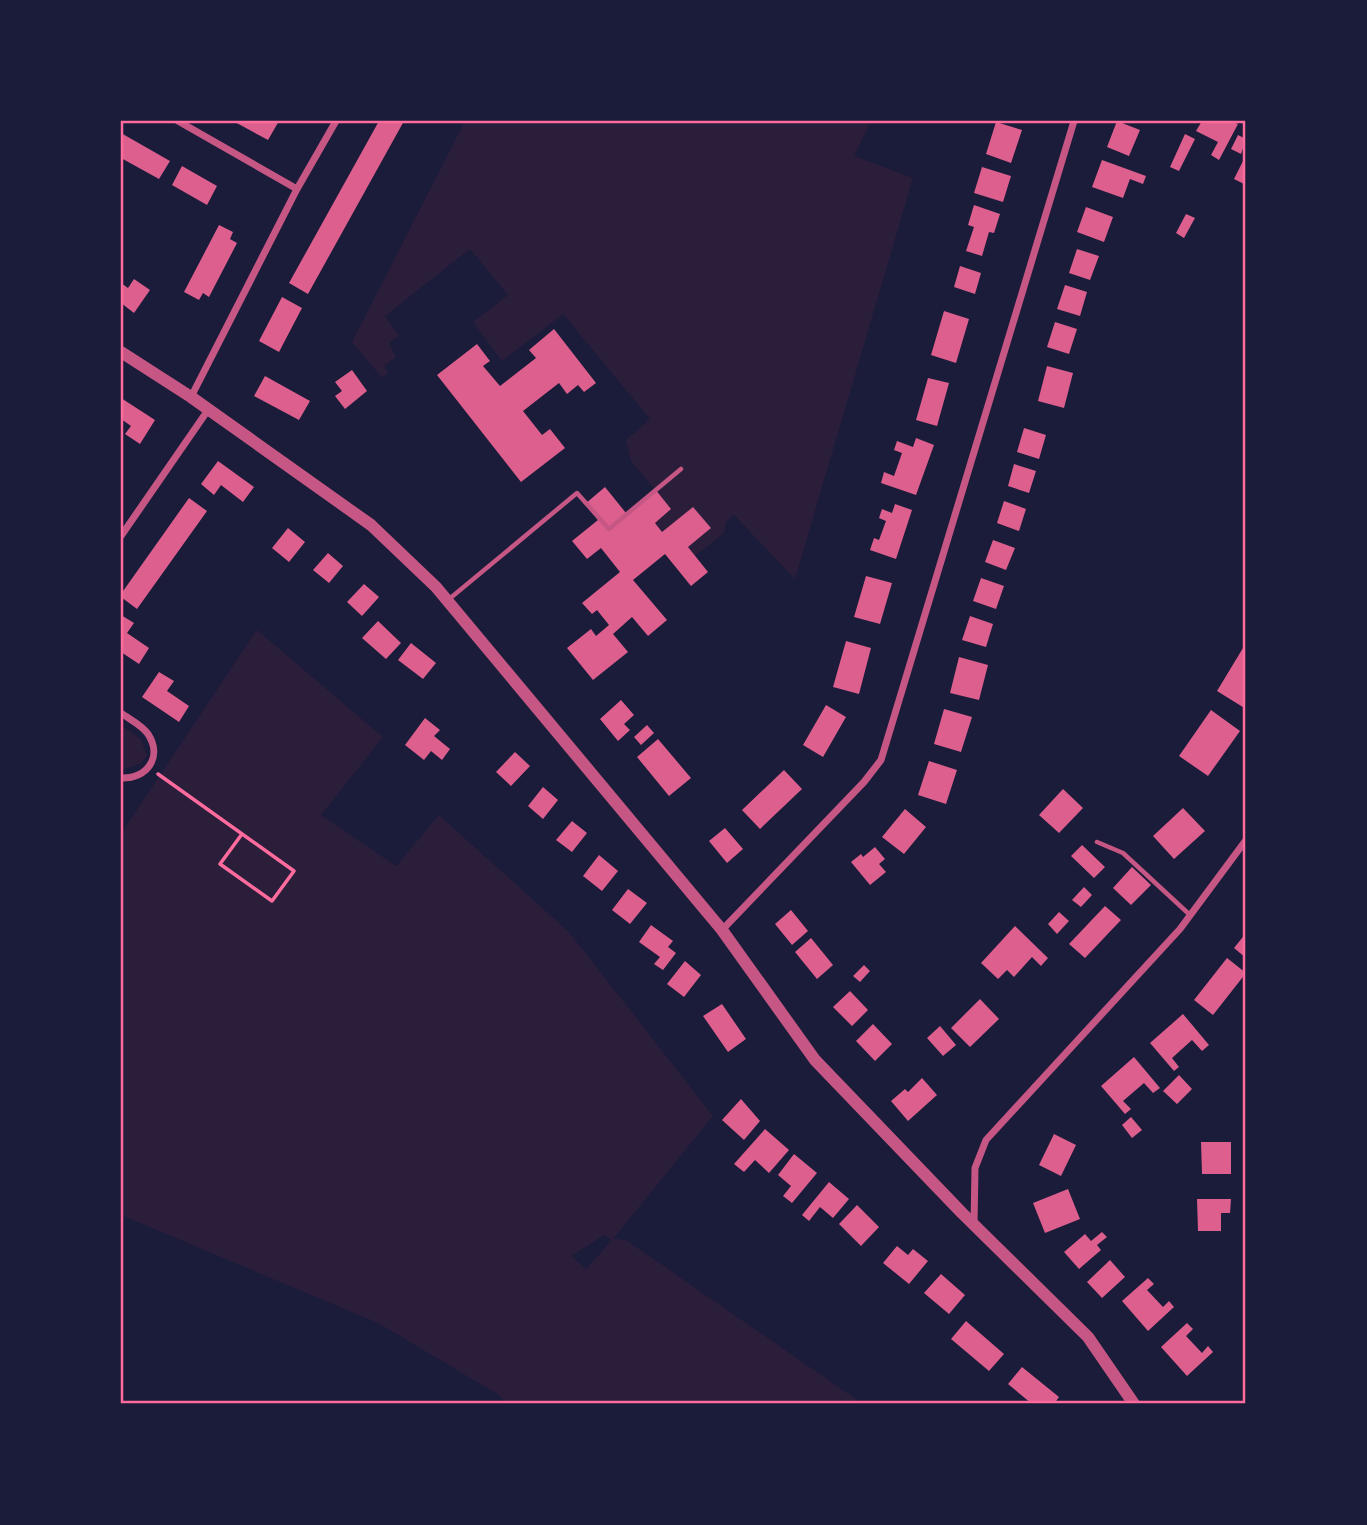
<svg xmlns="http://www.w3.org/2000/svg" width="1367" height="1525" font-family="Lato,sans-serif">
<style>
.green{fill:#2a1e3b;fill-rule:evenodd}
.building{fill:#dd5f8e}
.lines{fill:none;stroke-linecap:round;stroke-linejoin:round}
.path{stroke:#ff6b9d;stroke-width:3.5}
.service{stroke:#c65784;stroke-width:4.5}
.minor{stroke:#c65784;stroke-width:7}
.tertiary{stroke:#c65784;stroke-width:12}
.neatline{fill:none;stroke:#ff6b9d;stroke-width:2.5}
</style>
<rect width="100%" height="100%" fill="#1b1b3a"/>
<path class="green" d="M465,121H865L870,123L854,156L913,178L795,579L734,515L726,522L724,533L695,556L688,547L711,528L693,507L662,532L655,523L671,509L631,461L626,440L650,419L563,314L502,361L473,322L508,295L470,249L385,316L399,336L389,343L396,357L384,366L388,372L382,378L352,342Z
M257,630L383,737L321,815L396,866L439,815L569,932L713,1116L613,1239L626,1240L863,1404H506L499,1395L378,1323L121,1215V834ZM604,1235L612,1240L586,1269L572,1256Z
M121,725L141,739L147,756L140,764L121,770Z"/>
<path class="building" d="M233,121H279L268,140Z
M379,121H404L308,294L289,283Z
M1117,121L1140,130L1129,156L1107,147Z
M1202,121H1231L1238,124L1219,160L1211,155L1218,142L1196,131Z
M996,122L1022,130L1011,163L986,154Z
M121,133L170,161L159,179L121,158Z
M1185,134L1195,139L1179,171L1170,167Z
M1238,135L1246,139L1241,154L1231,149Z
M1246,155V185L1234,179Z
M1102,160L1146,176L1143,184L1130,179L1123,198L1092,187Z
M182,166L217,186L207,205L172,185Z
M982,167L1011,176L1003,202L974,193Z
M974,205L1000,214L994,233L989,232L982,256L966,251L974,227L968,225Z
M1086,207L1113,217L1104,242L1077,232Z
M1186,214L1195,218L1184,238L1176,233Z
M219,225L233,232L230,239L237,243L209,297L203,293L199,300L184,292Z
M1077,249L1099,256L1090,280L1069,273Z
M960,266L981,273L975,294L954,287Z
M134,279L150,290L134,313L121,303V283L128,288Z
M1065,285L1087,292L1080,316L1057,309Z
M282,297L302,308L279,352L259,341Z
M944,311L969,319L956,363L931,355Z
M1055,322L1077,329L1069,354L1047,347Z
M554,329L596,383L584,392L578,385L567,394L559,383L523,411L542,435L550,429L565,448L521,482L437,375L477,344L490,361L483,366L500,386L536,358L529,350Z
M1047,366L1073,373L1064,408L1038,401Z
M352,370L367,391L345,409L335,396L342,391L335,382Z
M265,376L310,401L299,420L254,396Z
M928,378L949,383L937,426L916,420Z
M121,398L155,420L140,444L125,434L131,426L121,419Z
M1024,428L1046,435L1039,459L1017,452Z
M916,438L934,445L916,495L881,483L884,472L894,476L902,453L894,450L897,441L913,447Z
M218,461L254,487L243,502L221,485L214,495L201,484Z
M1014,464L1036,471L1029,493L1008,486Z
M605,487L626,513L655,489L671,509L655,523L662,532L693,507L711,528L688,547L708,572L691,586L665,554L633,580L667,620L648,636L632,617L613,634L628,652L593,680L567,648L591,629L596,636L609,625L597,610L592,614L582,603L620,572L601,548L587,559L572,541L598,520L585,504Z
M189,498L207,511L137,609L121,597V594Z
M1004,501L1026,509L1019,531L997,523Z
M895,504L912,510L896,559L870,550L874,538L879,540L886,521L879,518L882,509L892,513Z
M288,528L305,542L289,562L272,548Z
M993,540L1015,548L1006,570L985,562Z
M328,553L343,566L329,583L313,570Z
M866,576L892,583L880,624L854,617Z
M981,578L1004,586L996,609L973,601Z
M364,584L379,597L362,616L347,602Z
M121,615L134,623L127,633L149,648L139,664L121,652Z
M970,616L993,624L986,647L962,640Z
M378,621L401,643L386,659L362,638Z
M846,641L871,648L859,694L833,687Z
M411,643L436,663L423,679L398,660Z
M1246,643V709L1217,691Z
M959,657L988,665L979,700L950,693Z
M159,672L174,681L167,691L189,706L179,722L142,697Z
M621,700L634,715L624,724L630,730L618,741L600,719Z
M826,705L846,717L823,757L803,745Z
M944,709L972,717L961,752L934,744Z
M1211,710L1240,731L1208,776L1179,756Z
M425,718L440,730L434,736L450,749L442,760L431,751L424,760L405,745Z
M647,725L654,733L641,745L634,737Z
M658,739L691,778L669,796L637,757Z
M515,752L530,766L511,786L496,772Z
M929,761L957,770L946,804L918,795Z
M784,770L802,789L760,829L742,810Z
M543,787L558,800L543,819L528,806Z
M1063,789L1083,808L1059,833L1039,815Z
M1183,808L1205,831L1174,859L1153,836Z
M905,809L926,827L904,854L882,837Z
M572,821L587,833L572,852L556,840Z
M725,828L743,849L727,863L709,841Z
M1082,845L1105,867L1094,878L1071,856Z
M875,847L885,859L879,864L886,872L870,885L851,862L861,854L863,857Z
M599,855L618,871L602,891L583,876Z
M1132,867L1151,885L1131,905L1113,888Z
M1084,887L1092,895L1081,907L1072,900Z
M628,889L647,903L630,924L612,910Z
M1105,906L1121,920L1085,958L1069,944Z
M791,910L808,931L792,945L775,924Z
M1059,912L1069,921L1057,934L1048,924Z
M651,925L673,941L668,947L676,953L663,970L654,964L660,957L639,942Z
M1015,926L1048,958L1041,966L1032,957L1014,977L1007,970L998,979L981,963Z
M1246,933V958L1234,948Z
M811,938L833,965L817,979L795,952Z
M1227,958L1246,973L1213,1015L1194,1000Z
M685,961L701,975L684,997L667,984Z
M864,965L870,971L860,982L853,976Z
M850,991L868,1010L852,1026L833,1007Z
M980,999L999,1019L970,1047L951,1028Z
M722,1004L746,1039L728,1052L703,1016Z
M1183,1014L1209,1045L1202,1051L1192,1040L1172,1058L1179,1067L1174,1071L1150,1043Z
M873,1024L892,1044L875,1061L856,1041Z
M940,1026L956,1045L943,1056L927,1038Z
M1134,1057L1160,1088L1153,1093L1144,1083L1123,1101L1131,1109L1125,1114L1101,1086Z
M1179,1075L1192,1089L1177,1104L1163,1091Z
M922,1078L937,1095L908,1121L891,1101L905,1089L908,1092Z
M741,1099L760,1121L744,1140L722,1120Z
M1131,1117L1142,1130L1132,1138L1122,1125Z
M765,1129L789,1150L769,1173L755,1160L744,1172L734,1164Z
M1054,1134L1076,1145L1061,1176L1039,1165Z
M1201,1142H1231V1174H1202Z
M794,1154L817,1173L792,1203L783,1196L791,1186L778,1175Z
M829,1182L849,1199L833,1218L820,1207L809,1221L802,1215Z
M1068,1189L1080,1219L1045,1233L1033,1203Z
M1197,1199H1231L1230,1213H1221V1231H1198Z
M857,1205L879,1227L861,1246L839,1224Z
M1102,1232L1107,1237L1097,1245L1101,1250L1079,1269L1064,1252L1085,1234L1091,1241Z
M897,1246L908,1255L913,1249L928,1261L909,1284L883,1263Z
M1110,1260L1125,1277L1102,1298L1087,1282Z
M941,1274L965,1295L949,1314L924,1293Z
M1148,1278L1154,1284L1147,1290L1163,1307L1169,1301L1174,1307L1148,1331L1122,1301Z
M966,1321L1004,1354L989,1371L951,1339Z
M1187,1323L1193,1329L1186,1336L1202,1353L1208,1346L1213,1352L1187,1376L1161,1347Z
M1022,1367L1059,1397L1054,1404H1032L1008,1384Z"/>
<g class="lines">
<path class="path" d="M158,774L294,871L272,901L220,864L242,834"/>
<path class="service" d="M448,600L577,493L609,529L681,469
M1097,842L1123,853L1190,915"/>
<path class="minor" d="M178,121L297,189
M191,397L297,189L336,121
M121,536L208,410
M121,713C129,719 142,725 148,734C163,757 147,779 121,778
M722,930L864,782L881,760L1074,121
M974,1224L975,1168L986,1140L1180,929L1246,840"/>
<path class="tertiary" d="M121,352L191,397L371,525L436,587L722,930L815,1060L962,1213L1088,1337L1134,1404"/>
</g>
<rect width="1367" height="1525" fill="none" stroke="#1b1b3a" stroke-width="245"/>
<rect x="122" y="122" width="1122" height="1280" class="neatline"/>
</svg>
